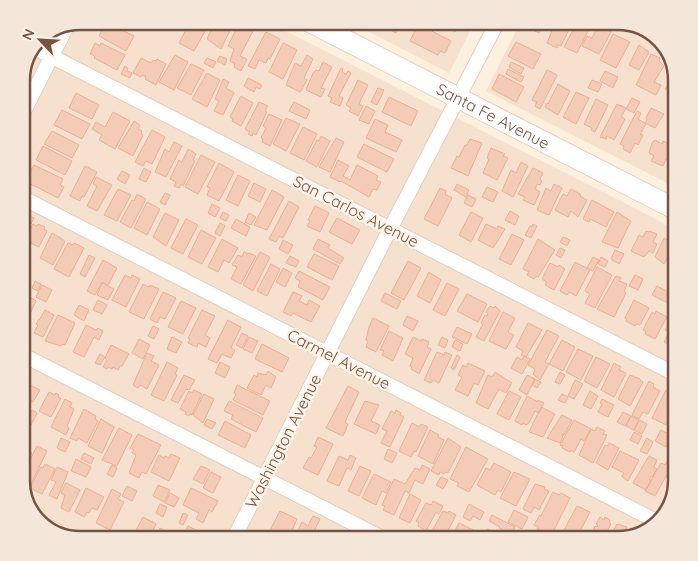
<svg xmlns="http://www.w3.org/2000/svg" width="698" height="561" font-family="Quicksand,sans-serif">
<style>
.residential{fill:#f5e1ce}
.commercial{fill:#feddd2}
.building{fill:#f4cbb6;stroke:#e7b096}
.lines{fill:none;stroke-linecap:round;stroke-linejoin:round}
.street-casing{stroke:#e3cdbe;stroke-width:16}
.secondary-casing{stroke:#e9cebb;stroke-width:22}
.street{stroke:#fff;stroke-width:14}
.secondary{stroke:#fff;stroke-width:20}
.labels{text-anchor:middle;stroke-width:5;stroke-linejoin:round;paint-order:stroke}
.street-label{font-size:16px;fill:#755446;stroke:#fff4e7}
.rim{fill:none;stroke:#755446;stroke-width:2.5}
</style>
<rect width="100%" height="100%" fill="#fdf0df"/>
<path class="residential" d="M80,21H266L656,219L677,232V459L641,529L618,540H80L42,525L21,484V76L41,36Z
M348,21H475L449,73Z
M521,21H618L656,36L677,80V188L486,91Z"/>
<path class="commercial" d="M677,459V484L662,519L641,529Z"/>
<path class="building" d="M120,21H142L138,30Z
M194,21H202L209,24L194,51L179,43L188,26L191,27Z
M215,21H230V23L233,24L221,49L207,39Z
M240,21L254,29L240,56L247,59L241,71L234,67L235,64L230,61L234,49L228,46Z
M385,21H402L396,33L382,26Z
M410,21H416L412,30L407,28Z
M434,21H460L455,32Z
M529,21H546L539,33L526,27Z
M556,21H573L561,46L558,45L557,48L547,43Z
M580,21L592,23L577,53L564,47L573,30L575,31Z
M119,23L129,28L127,31L117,26Z
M105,24L110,27L111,25L134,36L126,51L99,36Z
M418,24L451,41L445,53L440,51L438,55L410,41Z
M599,24L611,32L599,54L582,46L587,36L592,38Z
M266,32L280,39L270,59L268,58L266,63L259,60L255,69L248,66Z
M613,34L630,42L616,68L600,60Z
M516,42L541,54L533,69L508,56Z
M95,43L100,46L101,43L125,55L117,70L94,58L95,56L90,54Z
M283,43L297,50L283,79L269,72Z
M639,45L649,52L639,70L629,65Z
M651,54L660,58L659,61L664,66L654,82L661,85L656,95L636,85Z
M175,55L188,62L174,90L159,82Z
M307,55L313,59L304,78L307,80L300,92L286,85L295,63L301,66Z
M220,56L227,59L225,65L217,61Z
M141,58L151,63L153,60L156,61L157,59L166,64L156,85L145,79L146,77L142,75L141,77L133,73Z
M207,58L216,62L213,68L204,63Z
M323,62L332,67L321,88L325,89L321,97L306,90L313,73L316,70L319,71Z
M511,62L524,68L521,74L509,67Z
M191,64L204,70L191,95L177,88Z
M125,66L128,68L127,71L132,73L130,78L121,74Z
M341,68L343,69L342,72L346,74L348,71L351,73L339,96L343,98L340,106L330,102L332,98L328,96Z
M508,69L524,77L521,82L506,74Z
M547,70L557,75L540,109L535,106L537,102L532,100Z
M605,71L618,77L613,88L600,81Z
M207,73L220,80L207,107L192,99Z
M673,73L677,80V98L669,95L671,91L665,89L670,81Z
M499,74L524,87L516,102L492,89Z
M248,78L262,85L260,89L256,87L254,92L244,86Z
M223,79L229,82L226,88L234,93L223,115L214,111L219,101L215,99Z
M358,80L368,85L359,104L363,106L358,116L349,111L351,108L346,105Z
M592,80L602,84L598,92L588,88Z
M558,84L570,91L558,115L545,107L547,103L548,104Z
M378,88L384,90L377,105L371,102Z
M576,92L589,98L576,124L563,117Z
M76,93L99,105L92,119L69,108Z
M241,96L253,103L241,126L232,121L233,119L230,117Z
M389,97L418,111L411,126L382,112Z
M632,98L640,102L634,113L626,109Z
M596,99L608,105L595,132L591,130L592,128L584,124Z
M259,102L268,106L265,111L267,112L256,135L253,133L252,136L248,134L250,132L245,129Z
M294,102L310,110L306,119L289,111Z
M617,104L626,108L621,117L625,119L614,140L607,136L606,139L600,137Z
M366,106L375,111L369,124L359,120Z
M651,108L664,114L655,128L645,123L647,119L646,118Z
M62,110L90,124L82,139L54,125Z
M637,111L641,113L638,119L646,124L640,134L643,135L638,145L635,143L630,153L623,149L624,146L620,144Z
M113,112L130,121L115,149L99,140L102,135L92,129L96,122L105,127Z
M269,114L282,120L270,146L262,142L263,139L261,138L266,128L263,126Z
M286,118L300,124L286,151L273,144Z
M375,119L388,125L385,132L402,140L396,152L366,138Z
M134,121L140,125L138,129L142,131L141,134L143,135L133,156L118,148Z
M303,127L317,134L304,160L290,153Z
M152,130L165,137L152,164L146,161L143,166L135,162Z
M52,131L79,145L72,158L44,144Z
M321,136L330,141L317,167L306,161L317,140L319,141Z
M336,138L344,142L330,172L319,167Z
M470,139L482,143L468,176L451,168L457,156L459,157L465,145H467Z
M655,140L662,144L663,141L669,144L670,141L677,144V149L671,161L666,159L663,166L651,161L654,156L649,153L652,143Z
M174,142L182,146L166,177L155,172L165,149L169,152Z
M364,144L394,159L387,172L357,157Z
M43,146L72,161L65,175L36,160Z
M491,148L505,154L503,156L508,158L497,180L483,173L489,159L487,158Z
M188,149L196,154L193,160L195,161L183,186L181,184L179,188L174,186L176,182L170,179L179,160L182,162Z
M676,152L677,176L676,177L671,175L673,172L668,169Z
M201,155L215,162L198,194L185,187Z
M338,160L349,166L343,176L350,180L357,165L378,176L376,180L381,182L377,190L373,189L369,197L341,181L340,182L330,177Z
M521,162L528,166L513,197L502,191L511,170L516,173Z
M219,163L234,172L219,201L207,195L210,188L207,187Z
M34,165L63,179L60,185L64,187L58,198L25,181Z
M85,166L97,172L84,197L82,196L80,201L70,196Z
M144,168L151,172L146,182L139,179Z
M533,168L543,173L540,179L542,181L540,185L537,184L535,189L540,192L534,205L523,200L525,197L518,194Z
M122,171L130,175L125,184L117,179Z
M238,175L250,181L238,206L226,200Z
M96,177L112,185L97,211L87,206L97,186L93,184Z
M254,183L266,189L260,202L248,196Z
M457,184L469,190L466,197L454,190Z
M554,184L562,188L549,215L537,210L546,188L551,191Z
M487,187L498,192L493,202L482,197Z
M440,188L446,191L445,194L452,198L438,226L424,219Z
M118,189L131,195L117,221L104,215Z
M571,189L580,194L581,197L587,200L578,217L571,211L568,217L555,210L563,194L567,196Z
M272,190L284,197L267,230L254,225Z
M165,193L170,195L165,205L160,202Z
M137,194L146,199L131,228L120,222L132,200L134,201Z
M468,195L476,199L472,207L464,203Z
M592,200L614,212L606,227L590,219L589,222L583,219Z
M289,201L299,207L283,238L279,236L276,242L269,239Z
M147,202L160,209L147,235L134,228Z
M212,204L220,208L215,217L208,213Z
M315,206L329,213L320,232L307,226L310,221L308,220Z
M510,211L519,216L515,225L505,220Z
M223,212L229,215L226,221L220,218Z
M471,212L483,218L471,242L459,235Z
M617,212L631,221L618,248L602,242Z
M165,213L179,220L166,246L153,237Z
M249,213L256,217L251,225L245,222Z
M29,216L34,218L29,228L24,226Z
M337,218L360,230L352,244L329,232Z
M186,219L198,225L183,254L171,248Z
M236,219L250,227L246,236L231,228Z
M220,223L225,226L220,236L215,233Z
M33,224L37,226L38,224L45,227L44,229L47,231L39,247L24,240Z
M486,224L497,229L498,226L505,229L493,248L478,240Z
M533,224L537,226L531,238L525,235L530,226L532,227Z
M201,230L216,238L202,264L188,257Z
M646,231L649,232V231L657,234L653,242L657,244L653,253L649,251L644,257L631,251L639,235L643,237Z
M52,233L65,241L53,265L40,258Z
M512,234L524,240L511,265L499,259Z
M563,237L570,240L567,246L560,242Z
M664,238L669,241L670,239L674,241L673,243L675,244L664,264L655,257Z
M222,239L238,248L229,263L224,260L218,272L208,267Z
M318,239L330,245L328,248L344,258L340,264L313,249Z
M538,239L555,250L538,277L536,276L534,279L527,275L529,272L523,269Z
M283,240L293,245L288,254L279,249Z
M68,243L73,245L74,243L84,248L69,277L54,269Z
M677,247V264L675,268L670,266L672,262L670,261Z
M560,248L565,250L561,258L556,255Z
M615,250L624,254L619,264L611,259Z
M244,252L248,254L249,253L256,256L241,284L231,279L237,267L232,265L238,255L242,257Z
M260,252L270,257L253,291L243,285Z
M314,254L339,266L332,280L307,267Z
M89,255L95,258L85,277L80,274Z
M290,256L299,261L296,267L286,263Z
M593,257L599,260L593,271L587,268Z
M601,257L608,261L605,267L598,264Z
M103,260L117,268L108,285L102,282L95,295L87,291Z
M408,261L421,268L404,300L391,293Z
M575,262L590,270L576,296L569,292L567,295L560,291Z
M550,263L558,267L559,265L565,269L554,290L545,285L547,282L542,279Z
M271,264L280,269L267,296L257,291Z
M597,267L612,275L595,308L585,303L590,294L585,291Z
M283,268L292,273L285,287L276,282Z
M299,271L330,287L323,300L298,287L300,281L295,278Z
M429,272L441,280L430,303L417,296Z
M125,275L131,278L132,275L140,279L126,307L112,300Z
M635,275L643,279L638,290L629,286Z
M616,276L621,278L619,281L627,284L624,292L626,293L614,317L597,309Z
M35,281L41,284L38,291L32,288Z
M102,283L114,289L108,300L97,295Z
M447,283L459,289L445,316L433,310Z
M143,284L149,287L150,285L159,289L144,319L129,312Z
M42,285L52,290L46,302L36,297Z
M657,286L672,294L668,303L652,295Z
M163,292L176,298L165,319L160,317L157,323L150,319Z
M293,292L302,296L299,301L307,305L309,300L320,306L311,322L293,313L291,316L283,312Z
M385,293L401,301L397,309L381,301Z
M467,294L487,304L478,322L457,311Z
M30,297L36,301L24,326L21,325V302L26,305Z
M98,300L107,305L102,314L93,310Z
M634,300L649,308L640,325L636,324L635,326L626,321L627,319L625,318Z
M181,301L196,308L183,334L168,327Z
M79,305L89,310L84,321L74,315Z
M490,306L494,308L495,306L500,311L484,341L476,337L483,324L481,323L485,315L487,316L488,313L486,312Z
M45,310L54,315L43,337L34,333L38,325L36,324L39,319H40Z
M202,310L215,316L205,335L210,338L206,347L198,343L197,347L188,343L190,339L188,338Z
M656,311L667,317L655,339L645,334L646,331L643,330L652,312L655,314Z
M503,312L515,318L508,332L514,335L506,349L489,341Z
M58,315L75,323L65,345L62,344L61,346L45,341Z
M407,316L418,321L413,331L403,325Z
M373,318L389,326L376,352L366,347L368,341L366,340L369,327Z
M672,318L677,321V349L664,342L669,332L665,330Z
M228,320L241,327L231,348L235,350L231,358L222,354L217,363L208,359Z
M528,323L542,330L526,357L521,355L523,351L516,347Z
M86,325L96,330L98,328L103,331L99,340L94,337L84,357L73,352Z
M153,326L159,329L154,339L148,336Z
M457,327L472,334L467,344L452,337Z
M547,330L559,336L545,362L549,364L540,380L533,374L535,369L528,365Z
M389,331L403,338L393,361L382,355L384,351L380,350Z
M242,333L248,336L242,348L236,345Z
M172,337L182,342L176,353L167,349Z
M249,337L258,341L252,353L243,349Z
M413,337L421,341L422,339L429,342L427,347L431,349L419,374L411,369L412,367L410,366L413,358L405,354Z
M442,337L448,340L445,348L438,345Z
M139,339L150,345L143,359L132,353Z
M455,340L463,344L460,351L452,347Z
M562,340L575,347L563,371L549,364Z
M262,344L289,358L282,372L255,359Z
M111,345L129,354L122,366H120L118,370L113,367L112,369L108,367L107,369L103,367L107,360L105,358Z
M578,349L593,356L581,380L566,372Z
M437,352L444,355L445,352L452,355L439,383L433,380L431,383L424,380Z
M147,353L154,356L151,361L159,365L147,389L140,385L138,388L133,385Z
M100,354L105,357L100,365L95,363Z
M457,355L460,357L454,370L451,368Z
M524,356L530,359L522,374L511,368L517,357L522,360Z
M596,357L610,364L597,388L584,381Z
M167,362L178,368L175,374L177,375L164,401L151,395Z
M220,362L230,367L225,378L215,373Z
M468,363L485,371L478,385L474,383L468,396L455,390L462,377L458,375L463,365L466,367Z
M614,363L621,367L619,370L626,373L614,397L601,390Z
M268,371L276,377L271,388L266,385L261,395L247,388L254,375L257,377L258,373L266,375Z
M495,372L512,383L506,393L499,389L488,409L476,403L488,375L492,377Z
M560,372L565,375L560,384L555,382Z
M184,375L195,380L189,390L186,389L178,403L171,400Z
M527,375L535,379L527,395L519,390Z
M630,375L640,379V380L643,382L630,406L618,399Z
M535,379L541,382L537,388L532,385Z
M575,380L583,384L574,399L568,396Z
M649,381L654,384L653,387L660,391L648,414L643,412L639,419L632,415Z
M24,382L40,390L33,402L24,398L21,403V388Z
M237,385L270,401L263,415L233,400L236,394L234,393Z
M348,386L359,392L345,422L348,424L343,436L326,428Z
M194,390L202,394L192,415L190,414L189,416L185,414L186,412L180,409L189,391L192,393Z
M666,390L673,394L672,396L677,399V405L666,425L652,418Z
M509,391L521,397L509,420L497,414Z
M590,391L598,396L591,409L583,405Z
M49,392L55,395L56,393L59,395L58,397L61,398L51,417L39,411Z
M204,394L214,399L203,423L193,415Z
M562,394L568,397L565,403L558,400Z
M527,396L538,402V400L544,403L539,413L535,411L529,423L526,425L523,423L522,425L515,421Z
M65,399L72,403L70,407L74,409L67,426L69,428L66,435L51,427Z
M602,399L614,405L608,417L598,412L602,404L600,403Z
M229,401L263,418L256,432L231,419L233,415L224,411Z
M365,401L379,405L371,421L380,425L376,434L354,424Z
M541,407L555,414L543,437L529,432Z
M84,409L96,416L95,419L98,421L87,443L78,438L77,441L70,438Z
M32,410L37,413L31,425L26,422Z
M396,410L401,413L400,415L404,417L390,447L381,443L387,431L382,429L391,411L395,413Z
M623,412L631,416L625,426L617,422Z
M562,415L572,420L564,435L562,434L563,436L560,443L547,438Z
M631,416L639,420L634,430L626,426Z
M101,419L114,427L102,453L88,446Z
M207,419L216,423L212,429L204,425Z
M574,420L591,429L584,441L581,439L574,452L571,450L570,452L562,448L563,446L560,445Z
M639,420L647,424L642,434L634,430Z
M225,421L251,435L245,448L218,435Z
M412,423L419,427L421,424L428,427L416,452L414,451L411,457L399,451Z
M597,427L605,431L603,434L607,435L593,463L579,455L591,429L595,431Z
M119,428L132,435L117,466L102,460Z
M430,430L439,435L438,437L444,440L433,464L418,456Z
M661,430L672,436L666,447L655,441Z
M21,432L27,435L23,444L21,443Z
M634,432L642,436L638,444L630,440Z
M138,434L161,445L146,474L142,472L139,478L129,473L136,455L132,453L134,450L130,448Z
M318,437L333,444L318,475L303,468L309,457L311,458L317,447L314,446Z
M61,438L70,442L65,452L57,448Z
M448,438L461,447L448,473L446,472L444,474L440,472L439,475L431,471Z
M647,438L653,442L647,454L640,451Z
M609,443L619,448L608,470L596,463L605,445L608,446Z
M37,446L47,451L29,488L21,484V478Z
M21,447L32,453L21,474Z
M466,447L488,459L469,492L457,486L459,483L450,479Z
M388,449L397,453L392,463L384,459Z
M620,451L639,460L628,481L622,477L624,473L612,467Z
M84,453L94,458L91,464L81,459Z
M171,454L180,458L169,481L151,472L159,455L164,458L165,456L169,458Z
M350,455L356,458L351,470L347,468L339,486L327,481L339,456L348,460Z
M649,456L657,460L654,467L657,469L652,477L651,476L649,480H651L646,490L633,483Z
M76,459L91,467L86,477L71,471Z
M667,461L673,464L655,496L645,491L661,463L665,465Z
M494,463L511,472L501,492L498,490L495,495L477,485L486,468L490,470Z
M45,464L55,469L42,494L30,488L41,467L43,468Z
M112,465L117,468L113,477L107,474Z
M422,465L430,469L423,484L415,480L409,493L405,491L394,515L383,510L385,506L382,505L394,479L405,484L415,468L420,470Z
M201,466L210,470L203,484L193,479Z
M360,466L371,471L359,496L348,491Z
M57,467L68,472L57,499L49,495L56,482L51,480Z
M211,472L221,477L213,493L203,488Z
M514,472L530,479L516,506L500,498Z
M374,474L391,482L386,493L382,491L376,505L362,498Z
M441,477L448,480L443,489L436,485Z
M66,483L80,490L69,512L61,508L65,495L61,493Z
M535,484L545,487L544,489L549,491L539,510L534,507L531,513L523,509Z
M158,485L170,490L164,502L153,496Z
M127,486L137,491L132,501L122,496Z
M86,488L104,497L97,510L92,508L89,513L87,512L84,517L75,512Z
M191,488L218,501L212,512L209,510L203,523L196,519L199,513L183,505Z
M112,489L121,494L118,499L124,502L110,530L96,523Z
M553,492L559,495L561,493L570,498L552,534L537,529L538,527L534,525L540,515L541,516Z
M170,493L179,498L174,507L165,503Z
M410,494L421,500L410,523L399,518Z
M433,501L443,506L439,514L436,512L426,531L418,526L419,523L416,521L426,503L431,505Z
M160,504L167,507L163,517L156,513Z
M469,504L484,512L480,520L473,516L470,521L463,517Z
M577,506L590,512L577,537L574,535L573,538L568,535L569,533L564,530Z
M514,510L528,517L522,529L508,522Z
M280,511L297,519L288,540H280L268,534Z
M443,511L448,513L449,511L456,515L443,540L436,536L437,533L432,531Z
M183,513L188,515L183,525L179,523Z
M492,515L515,527L510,537L502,532L503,530L499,528L500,527L489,521Z
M313,516L320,519L310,540H293L302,522L308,526Z
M143,517L156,524L148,540H131Z
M600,517L604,520L605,517L610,520L609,522L611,524L602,540H591L592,538L590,536L595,526L597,527L598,526L596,524Z
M459,523L475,531L473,540H450Z
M617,524L627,527L626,529L631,531L629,535L618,540H609Z
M188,526L202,533L199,540H181Z
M160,528L173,535L170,540H154Z
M487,529L496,533L493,540H481Z
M320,531L332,537L331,540H316Z
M529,533L535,536L534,540H526Z"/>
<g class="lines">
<g class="street-casing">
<path id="street" d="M35,48L677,375
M21,117L67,26
M21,197L658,522
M21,354L386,540
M40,523L57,531
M233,540L390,229L498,21"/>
</g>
<g class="secondary-casing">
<g id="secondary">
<path id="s1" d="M308,21L677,210"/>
</g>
</g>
<use href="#street" class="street"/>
<use href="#secondary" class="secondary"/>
</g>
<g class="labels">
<g class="street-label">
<text dy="6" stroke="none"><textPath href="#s1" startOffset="208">Santa Fe Avenue</textPath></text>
<text transform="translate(356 211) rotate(27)" y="6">San Carlos Avenue</text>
<text transform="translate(339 359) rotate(27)" y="6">Carmel Avenue</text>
<text transform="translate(283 441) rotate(-63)" y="6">Washington Avenue</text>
</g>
</g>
<path d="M0 0H698V561H0ZM80 30H618A50 50 0 0 1 668 80V481A50 50 0 0 1 618 531H80A50 50 0 0 1 30 481V80A50 50 0 0 1 80 30Z" fill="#f4e7da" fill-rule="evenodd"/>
<path class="rim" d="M80 30H618A50 50 0 0 1 668 80V481A50 50 0 0 1 618 531H80A50 50 0 0 1 30 481V80A50 50 0 0 1 80 30Z"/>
<g transform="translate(40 40) rotate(295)" stroke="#fff4e7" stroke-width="4" paint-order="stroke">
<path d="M0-4L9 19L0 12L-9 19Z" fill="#755446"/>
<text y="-8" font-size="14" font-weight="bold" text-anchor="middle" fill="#755446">N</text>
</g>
</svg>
